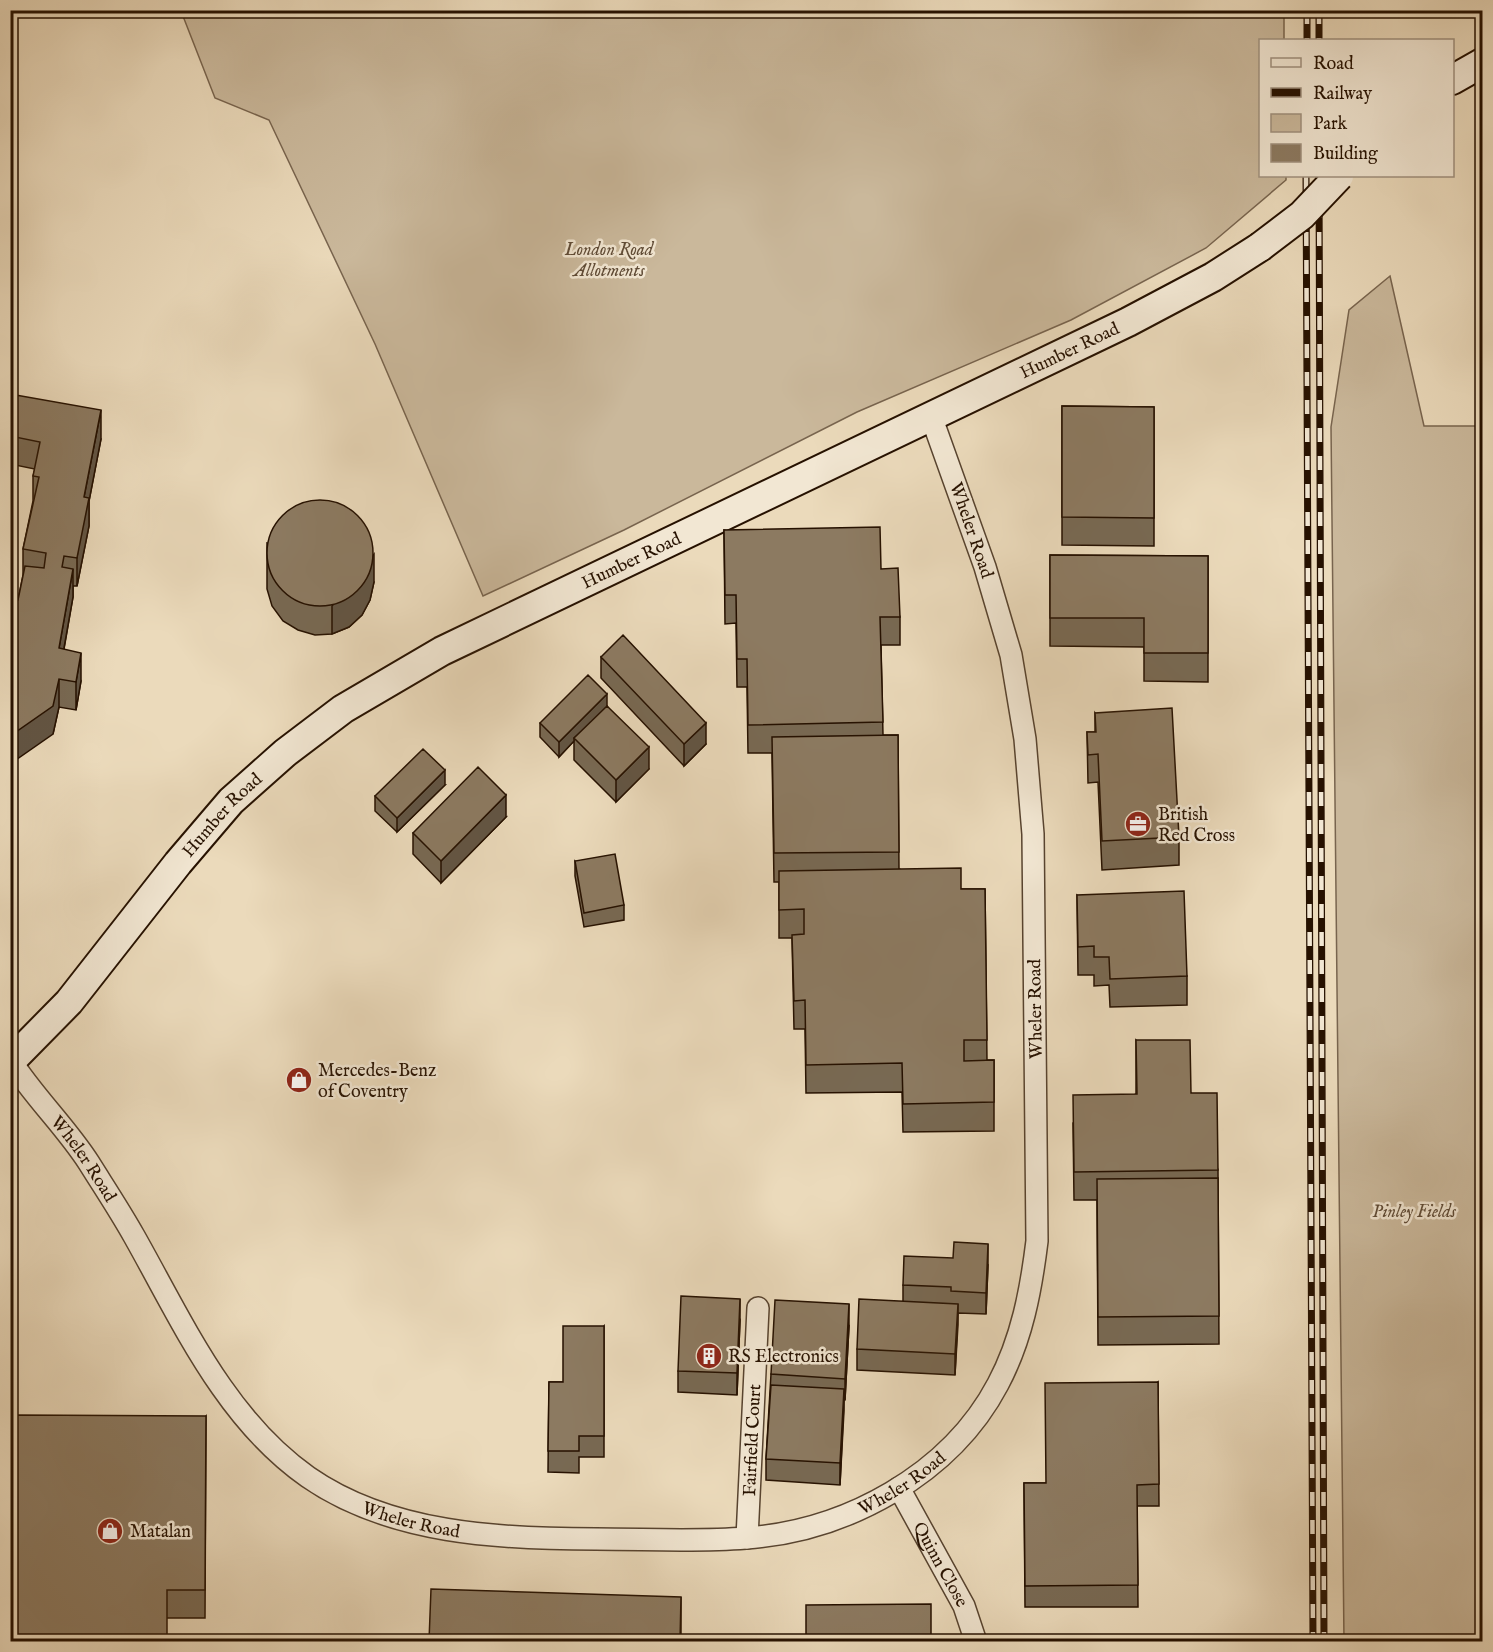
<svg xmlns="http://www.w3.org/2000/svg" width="1493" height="1652" font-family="'IM FELL English',serif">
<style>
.green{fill:#cab89b;stroke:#78644e;stroke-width:1.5}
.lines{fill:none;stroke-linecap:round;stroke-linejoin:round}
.minor-casing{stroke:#57432f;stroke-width:24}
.secondary-casing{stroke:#261100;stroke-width:32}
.minor{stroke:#f2e7d3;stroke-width:21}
.secondary{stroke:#f2e7d3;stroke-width:28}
.rail-casing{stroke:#261100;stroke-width:7}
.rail{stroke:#f2e7d3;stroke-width:4.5;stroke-dasharray:14;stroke-linecap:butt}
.secondary-bridge-casing{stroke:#261100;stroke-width:32;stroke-linecap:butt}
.secondary-bridge{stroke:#f2e7d3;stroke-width:28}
.wall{fill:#786953;stroke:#261100;stroke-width:1.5}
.shaded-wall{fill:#625544;stroke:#261100;stroke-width:1.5}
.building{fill:#8c7a61;stroke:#261100;stroke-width:1.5}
.labels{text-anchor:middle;stroke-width:5;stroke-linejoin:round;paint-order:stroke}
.park-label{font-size:18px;font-style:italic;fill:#5f4b36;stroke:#f2e7d3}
.street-label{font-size:18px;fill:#261100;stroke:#f2e7d3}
.poi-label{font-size:18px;fill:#261100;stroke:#f2e7d3;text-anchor:start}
</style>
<rect width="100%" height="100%" fill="#ebdabb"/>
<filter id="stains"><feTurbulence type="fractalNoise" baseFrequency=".00333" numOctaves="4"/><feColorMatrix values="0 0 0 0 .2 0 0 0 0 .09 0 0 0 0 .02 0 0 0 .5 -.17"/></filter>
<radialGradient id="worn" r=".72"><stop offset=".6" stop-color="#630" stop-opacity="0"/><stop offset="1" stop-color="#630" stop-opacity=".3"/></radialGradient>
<path class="green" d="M181,11H1284V40H1260V176H1286V180L1206,248L1071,320L857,412L624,530L483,596L375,344L269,120L215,98Z
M1390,276L1424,426H1482V1641H1344L1331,427L1349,310Z"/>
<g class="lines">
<g class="minor-casing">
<g id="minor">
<path id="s1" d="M11,1061C34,1097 66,1127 89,1163C104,1187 120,1211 134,1236C182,1321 225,1419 308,1477C390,1534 500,1539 596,1539C646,1539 697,1542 746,1538C846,1531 950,1475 998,1384C1022,1339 1031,1290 1037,1241L1033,834L1025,739L1011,655L985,567L931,416"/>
<path id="s2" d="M899,1488L964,1606L976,1642"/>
<path id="s3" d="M747,1538L758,1308"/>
</g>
</g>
<g class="secondary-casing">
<g id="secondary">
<path d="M1452,80L1482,63"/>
<path id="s4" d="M10,1062L69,1002L178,863L231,801L285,753L343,709L442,651L1128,322L1213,277L1260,247"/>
</g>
</g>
<use href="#minor" class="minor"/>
<use href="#secondary" class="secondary"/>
<g class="rail-casing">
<path id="rail" d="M1307,10V40
M1319,10V40
M1306,176L1313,1642
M1319,176L1324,1642"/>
</g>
<use href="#rail" class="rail"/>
<g class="secondary-bridge-casing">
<path id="secondary-bridge" d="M1260,247L1302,215L1339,176"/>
</g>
<use href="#secondary-bridge" class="secondary-bridge"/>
</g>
<path class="wall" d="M1481,165H1482V189L1481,187Z
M1482,286V381H1480V360Z
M10,394L101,439L89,501V526L77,586H73V597L64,649L81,681L76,710L59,707L53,734L18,600L23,575V549L33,501V476L35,469L10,464Z
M1062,406L1154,407V546L1062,545Z
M724,530L881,569L900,617V645H881L883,735H898L899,869L961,889H985L987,1060H994V1131L903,1132L902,1092L806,1093L805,1029H794L792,938H779V882H774L772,753H748L747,687H737L736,623L725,624Z
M267,543L374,582L370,600L362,615L349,627L332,634L315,635L298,630L283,621L272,606L267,589Z
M1050,555L1208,556V682L1144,681V647L1050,646Z
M601,657L706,744L684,766L601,678Z
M607,706L649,769L616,802L574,760V741L559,757L540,737V723Z
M1095,713L1179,837V865L1102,870L1098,782L1088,783L1087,732H1095Z
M445,785L397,832L375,811V796Z
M506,817L441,883L413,854V833Z
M575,861L624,905V920L584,927L575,876Z
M1077,895L1187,976V1005L1110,1007L1109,985L1094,986V975H1078Z
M1136,1040L1191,1093L1218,1170L1219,1344L1098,1345L1097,1200H1074L1073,1123L1136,1094Z
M988,1265L986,1314L958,1313L955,1375L857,1370V1349L903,1301V1285Z
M740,1320L737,1395L678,1392V1371Z
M604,1326V1457H579V1473L548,1472L549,1382H563Z
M849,1326L845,1400H844L840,1485L766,1480V1459L771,1374Z
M1158,1382L1159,1506H1137L1138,1607H1025L1024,1483H1046Z
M206,1416L205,1618H167L15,1641Z"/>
<path class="shaded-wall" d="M12,30V58L10,60V32Z
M101,410V439L89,501V526L77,586V558L84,497Z
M374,554V582L370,600L362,615L349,627L332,634V606Z
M73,569V597L59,676V648Z
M81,653V681L76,710V682Z
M59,679V707L53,734L10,764V736Z
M607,694V709L574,738V741L559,757V742Z
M706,723V744L684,766V744Z
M649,747V769L616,802V780Z
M445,770V785L397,832V818Z
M506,795V817L441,883V861Z
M988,1244V1265L986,1314V1293Z
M740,1299V1320L737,1395V1373Z
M849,1304V1326L845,1400V1379Z
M958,1304V1325L955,1375V1354Z
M844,1389V1411L840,1485V1463Z
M681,1597V1641H680Z"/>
<path class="building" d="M1480,286H1482V360H1480Z
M10,394L101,410L84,497L89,498L77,558L64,556L62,567L73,569L59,648L81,653L76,682L59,679L53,706L10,736V599L18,600L25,566L44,568L46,553L23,549L39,477L33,476L40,442L10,436Z
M1062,406L1154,407V518L1062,517Z
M267 553a53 53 0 1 1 106 0a53 53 0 1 1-106 0Z
M880,527L881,569L898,568L900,617H880L883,722L748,725L747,659H737L736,595H725L724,530Z
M1050,555L1208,556V653H1144V618H1050Z
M623,635L706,723L684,744L601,657Z
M588,675L607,694L559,742L540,723Z
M607,706L649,747L616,780L574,738Z
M1172,708L1179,837L1102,841L1098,754L1088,755L1087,732H1096L1095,713Z
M898,735L899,852L774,853L772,737Z
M423,749L445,770L397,818L375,796Z
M478,767L506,795L441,861L413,833Z
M615,854L624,905L584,913L575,861Z
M961,868V889H985L987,1040H964V1061L994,1060V1102L903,1104L902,1063L806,1065L805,1000L794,1001L792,935L804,934V909L779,910V871Z
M1184,891L1187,976L1110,979L1109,957H1094V946L1078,947L1077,895Z
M1136,1040H1190L1191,1093H1217L1218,1170L1074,1172L1073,1095L1137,1094Z
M1218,1178L1219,1316L1098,1317L1097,1179Z
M954,1242L988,1244L986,1293L951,1291V1287L903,1285L904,1256L953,1258Z
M681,1296L740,1299L737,1373L678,1371Z
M859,1299L958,1304L955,1354L857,1349Z
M775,1300L849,1304L845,1379L771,1374Z
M563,1326H604V1436H579V1451H548L549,1382H563Z
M1158,1382L1159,1484L1137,1485L1138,1585L1025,1586L1024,1483H1046L1045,1383Z
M771,1385L844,1389L840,1463L766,1459Z
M16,1415L206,1416L205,1590H167V1641H15Z
M431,1589L681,1597L680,1641H429Z
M931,1604V1641H806V1605Z"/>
<defs>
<g id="office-disc" transform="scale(1.35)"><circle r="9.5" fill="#8f2418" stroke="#f2e7d3"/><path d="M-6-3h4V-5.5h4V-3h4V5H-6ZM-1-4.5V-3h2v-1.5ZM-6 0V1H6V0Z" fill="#fff"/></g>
<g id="shop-disc" transform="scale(1.35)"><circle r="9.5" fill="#8f2418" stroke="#f2e7d3"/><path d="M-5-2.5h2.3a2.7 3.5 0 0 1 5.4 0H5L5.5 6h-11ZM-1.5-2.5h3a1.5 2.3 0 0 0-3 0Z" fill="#fff"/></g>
<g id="building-disc" transform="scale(1.35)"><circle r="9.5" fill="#8f2418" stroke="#f2e7d3"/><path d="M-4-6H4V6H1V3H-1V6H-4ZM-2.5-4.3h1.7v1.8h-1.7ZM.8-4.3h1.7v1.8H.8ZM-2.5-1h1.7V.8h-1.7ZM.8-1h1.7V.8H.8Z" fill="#fff"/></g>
</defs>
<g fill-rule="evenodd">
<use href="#office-disc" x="1138" y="824"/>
<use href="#shop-disc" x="299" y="1080"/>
<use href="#building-disc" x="709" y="1356"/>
<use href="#shop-disc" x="110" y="1531"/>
</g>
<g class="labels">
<g class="park-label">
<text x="609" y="255">London Road<tspan x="609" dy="21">Allotments</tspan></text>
<text x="1414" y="1217">Pinley Fields</text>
</g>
<g class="street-label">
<text dy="6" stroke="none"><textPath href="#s4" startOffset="1298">Humber Road</textPath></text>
<text transform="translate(972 530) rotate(71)" y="6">Wheler Road</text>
<text dy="6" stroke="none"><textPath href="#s4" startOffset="812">Humber Road</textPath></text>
<text dy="6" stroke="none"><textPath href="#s4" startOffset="326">Humber Road</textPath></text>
<text transform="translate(1035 1009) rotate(-91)" y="6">Wheler Road</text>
<text dy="6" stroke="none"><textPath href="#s1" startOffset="122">Wheler Road</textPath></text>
<text dy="6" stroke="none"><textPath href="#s3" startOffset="98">Fairfield Court</textPath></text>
<text dy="6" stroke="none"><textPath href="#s1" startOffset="1131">Wheler Road</textPath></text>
<text dy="6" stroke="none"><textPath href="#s1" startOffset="627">Wheler Road</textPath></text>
<text dy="6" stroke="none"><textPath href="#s2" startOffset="87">Quinn Close</textPath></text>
</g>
<g class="poi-label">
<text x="1158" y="820">British<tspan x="1158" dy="21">Red Cross</tspan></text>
<text x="318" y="1076">Mercedes-Benz<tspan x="318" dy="21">of Coventry</tspan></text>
<text x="728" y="1362">RS Electronics</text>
<text x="130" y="1537">Matalan</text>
</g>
</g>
<rect width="1493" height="1652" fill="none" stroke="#ebdabb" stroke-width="36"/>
<rect x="12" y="12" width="1469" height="1628" fill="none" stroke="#261100" stroke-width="3"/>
<rect x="18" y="18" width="1457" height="1616" fill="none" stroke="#261100" stroke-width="1.5"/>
<rect x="1259" y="39" width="195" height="138" fill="#f2e7d3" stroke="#a0917f" stroke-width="1.5"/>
<rect x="1271" y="58" width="30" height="9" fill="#f2e7d3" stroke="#a0917f" stroke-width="1.5"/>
<text x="1313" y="69" font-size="18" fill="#261100">Road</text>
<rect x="1271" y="88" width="30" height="9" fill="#261100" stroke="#a0917f" stroke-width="1.5"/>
<text x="1313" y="99" font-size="18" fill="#261100">Railway</text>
<rect x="1271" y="114" width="30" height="18" fill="#cab89b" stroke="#a0917f" stroke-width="1.5"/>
<text x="1313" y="129" font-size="18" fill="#261100">Park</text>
<rect x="1271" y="144" width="30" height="18" fill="#8c7a61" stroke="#a0917f" stroke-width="1.5"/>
<text x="1313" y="159" font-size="18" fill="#261100">Building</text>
<rect width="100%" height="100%" filter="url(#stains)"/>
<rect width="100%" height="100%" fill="url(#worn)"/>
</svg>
